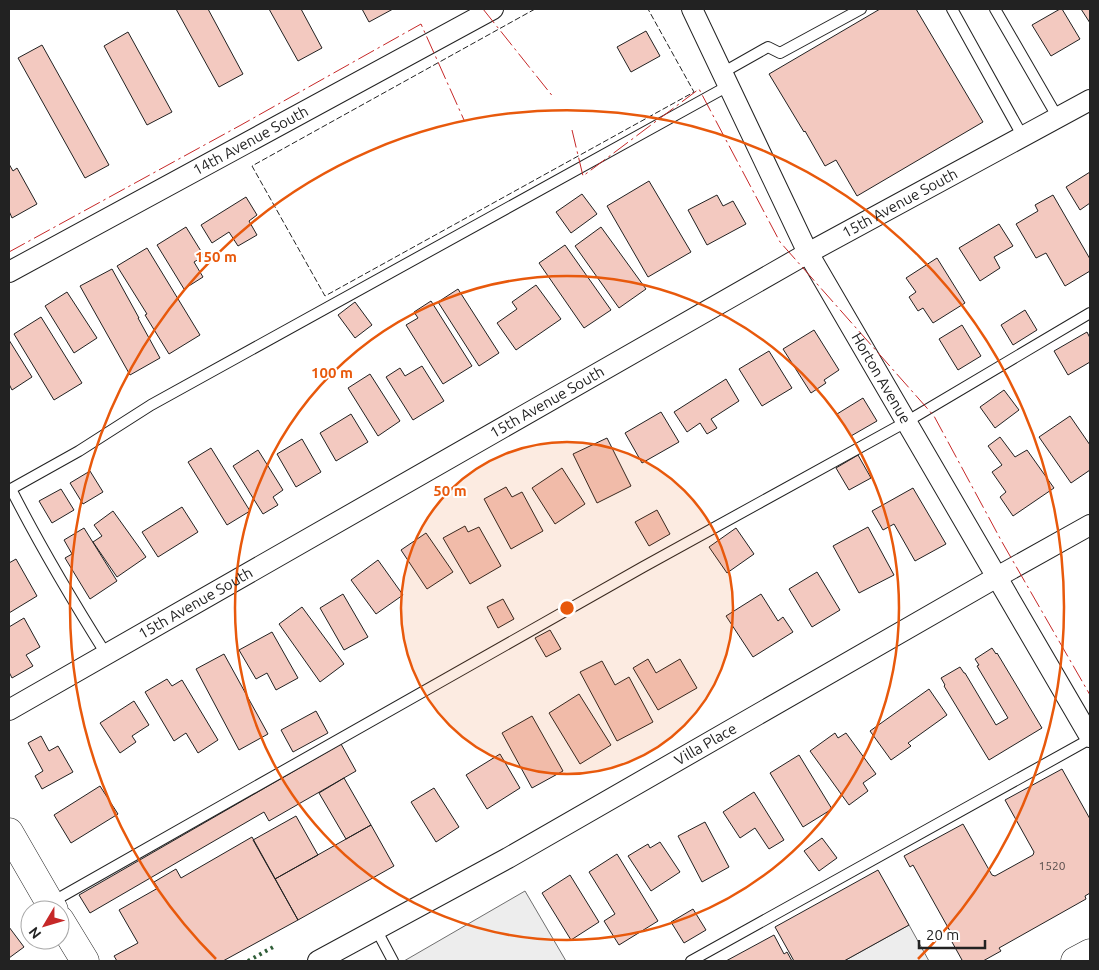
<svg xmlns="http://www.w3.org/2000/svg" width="1099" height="970" font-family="Ubuntu,sans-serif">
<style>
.parking{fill:#ededed;stroke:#6f6f6f}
.building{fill:#f3c9c0;stroke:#222}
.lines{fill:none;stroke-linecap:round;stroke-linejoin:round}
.lane-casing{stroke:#222;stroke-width:12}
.street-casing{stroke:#222;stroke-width:22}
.secondary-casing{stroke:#222;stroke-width:29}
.lane{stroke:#fff;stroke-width:10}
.street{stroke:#fff;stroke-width:20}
.secondary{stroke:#fff;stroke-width:28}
.hedge{stroke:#2f5e38;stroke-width:4;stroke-dasharray:2.5 4;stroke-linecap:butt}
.fence{stroke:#222;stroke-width:1;stroke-dasharray:6 2.5;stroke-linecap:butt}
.power{stroke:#c62828;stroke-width:1;stroke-dasharray:18 4 2.5 4;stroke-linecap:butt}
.ring{fill:none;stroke:#e8590c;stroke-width:2.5}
.labels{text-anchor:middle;stroke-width:4;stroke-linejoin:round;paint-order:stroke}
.number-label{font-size:12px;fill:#564c4a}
.street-label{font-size:15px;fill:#222;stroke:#fff}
.centre{fill:#e8590c;stroke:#fff;stroke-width:2.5}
.ring-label{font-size:15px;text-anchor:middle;font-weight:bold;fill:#e8590c;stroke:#fff;stroke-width:4;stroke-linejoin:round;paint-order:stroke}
</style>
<rect width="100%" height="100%" fill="#fff"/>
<path class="parking" d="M525,891L566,961H404Z
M909,925L929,961H844Z"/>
<path class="building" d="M176,9H208L243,74L219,87Z
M269,9H301L322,48L298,61Z
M362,9H393L369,22Z
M880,9H916L983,122L857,196L836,160L825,166L805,131L804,132L769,74Z
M1060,9H1062L1080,39L1051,56L1032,25Z
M1081,9H1090V23Z
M646,31L660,56L631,72L617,47Z
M128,32L172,112L147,125L104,46Z
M42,45L109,165L85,178L18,58Z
M9,164L13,171L17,168L37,204L12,218L9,211Z
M1090,172V203L1080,210L1066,187Z
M649,181L691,252L648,277L607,206Z
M582,194L597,214L571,233L556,212Z
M717,195L723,206L733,201L746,224L707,245L688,210Z
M1053,195L1090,259V271L1065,286L1046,253L1036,258L1016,224L1038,211L1035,205Z
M246,197L257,215L249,221L257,235L238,246L229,232L212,243L201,225Z
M999,224L1013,246L994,257L1000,268L980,281L959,248Z
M186,227L204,256L194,262L203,277L184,289L157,245Z
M601,227L646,289L619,308L575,246Z
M565,245L611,310L584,328L539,263Z
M147,248L200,335L169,354L145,315L147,314L117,266Z
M937,258L965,303L933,323L923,308L918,311L909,297L916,292L906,278Z
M112,269L139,318H138L160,358L130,375L80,286Z
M536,285L561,319L516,350L497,323L517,309L512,302Z
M458,289L499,353L479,366L438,302Z
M67,292L97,338L74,353L45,306Z
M431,301L472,366L443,384L406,325L418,318L414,312Z
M355,302L372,325L355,338L338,315Z
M1025,310L1037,330L1013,345L1001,325Z
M41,317L82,383L54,400L14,334Z
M962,325L981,356L958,370L939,339Z
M814,330L839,370L824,380L826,383L811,393L783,349Z
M1087,332L1090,338V362L1068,375L1054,351Z
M9,340L32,377L12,390L9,384Z
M769,351L792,388L762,406L739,369Z
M422,366L444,401L413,420L386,377L400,368L405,376Z
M370,374L400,421L378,436L348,388Z
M726,379L739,401L711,419L717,428L707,434L700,423L687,432L674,412Z
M1004,390L1019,410L995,428L980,407Z
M863,398L877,421L851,436L837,414Z
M661,412L679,442L642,463L625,433Z
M351,414L368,442L336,461L320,433Z
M1070,416L1090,445V470L1071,483L1039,437Z
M1000,437L1015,457L1027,450L1054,488L1013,516L1000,497L1006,492L992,472L1002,465L988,446Z
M607,438L631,486L597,503L573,454Z
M302,439L321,472L296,487L277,454Z
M211,448L250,511L227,525L188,462Z
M258,450L283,490L273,497L278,505L263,514L233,466Z
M858,455L871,478L849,490L836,468Z
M562,468L585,504L555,524L532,488Z
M90,471L103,492L83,504L70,483Z
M506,487L512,497L522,492L543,531L511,549L484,499Z
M913,488L946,544L915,561L894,524L883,530L872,511Z
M61,489L74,510L52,523L39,501Z
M182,507L198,532L158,557L142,532Z
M657,510L670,534L649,546L635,522Z
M113,511L146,557L117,577L93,542L102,536L94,525Z
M465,526L468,532L479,527L501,566L470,584L443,538Z
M868,527L894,575L859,593L833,546Z
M84,528L117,581L90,599L65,558L72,554L64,540Z
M736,528L754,554L727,573L709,547Z
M426,533L453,572L427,589L401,550Z
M16,559L37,596L9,613V563Z
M378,560L403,595L376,614L351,580Z
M817,572L840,610L812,627L789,589Z
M343,594L368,637L344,650L320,608Z
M761,594L778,621L783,617L793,632L753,657L726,616Z
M503,599L514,619L498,628L487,607Z
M302,607L344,664L320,682L279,624Z
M24,618L40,647L26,655L33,666L12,678L9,672V627Z
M550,630L561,649L546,657L535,638Z
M272,632L298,678L276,690L267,673L256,679L239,650Z
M992,648L996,654L997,653L1042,728L989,760L944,686L945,685L941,678L960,667L964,673H965L996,725L1008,718L977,666L979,665L975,659Z
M224,654L268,734L239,750L196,669Z
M648,659L656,673L680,659L697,688L658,710L633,668Z
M602,661L615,685L629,677L653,722L617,741L580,672Z
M167,679L172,686L182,680L218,740L198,753L186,733L174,741L145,692Z
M929,689L947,715L908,743L911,746L891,760L870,731Z
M579,694L611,745L580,764L549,713Z
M134,701L149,725L132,736L136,742L120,753L100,723Z
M316,711L328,733L293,752L281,730Z
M532,716L563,771L532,788L502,733Z
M835,733L838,738L846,733L876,774L863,783L868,791L849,805L810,751Z
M41,736L49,751L58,746L73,772L42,789L35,776L43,771L28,743Z
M341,744L356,771L269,821L264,812L90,913L79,895Z
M500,754L520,788L487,809L466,775Z
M799,755L832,809L803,827L770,773Z
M1062,769L1090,819V893L1085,896L1086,899L999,948L1001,951L983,961H959L962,960L952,942L955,940L913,865L910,867L904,856L963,824L992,875L995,876L1033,855L1034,852L1005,800Z
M344,778L371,825L346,839L319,793Z
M100,786L118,814L71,843L54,815Z
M434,788L459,827L436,842L411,802Z
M754,792L784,840L769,849L755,828L740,838L723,812Z
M296,816L318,855L275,879L253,840Z
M705,822L729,867L702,882L678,836Z
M371,825L394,866L298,920L275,879Z
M252,837L298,920L223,961H117L114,956L138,943L119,910L158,888L154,882L176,869L181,878Z
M822,838L837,858L819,871L804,851Z
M660,842L680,872L651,891L628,856L648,844L650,848Z
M617,854L658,921L619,945L604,921L615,914L589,872Z
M878,870L909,925L844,961H794L775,927Z
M570,875L599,922L571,940L542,893Z
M693,909L706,930L684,943L671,922Z
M9,927L24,947L9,958Z
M774,935L784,954L787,952L792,961H726Z"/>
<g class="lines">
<g class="lane-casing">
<path id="lane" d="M952,9L1023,137
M995,9L1058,118
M722,73L768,47L780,53L861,9
M106,654C72,600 40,546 11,489L79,451L151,405L728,86
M52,902L643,567L906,422L1090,313
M376,929L393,961
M691,961L1090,739"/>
</g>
<g class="street-casing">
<g id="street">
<path id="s1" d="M692,9L808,253L1090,737"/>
<path id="s2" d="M9,272L493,9"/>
<path id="s3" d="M9,710L808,253L1090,100"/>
<path id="s4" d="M318,961L508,858L997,577L1090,525"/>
</g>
</g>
<g class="secondary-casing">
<path id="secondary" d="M9,832L54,910
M60,920L85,961
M1075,961L1090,953"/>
</g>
<use href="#lane" class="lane"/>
<use href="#street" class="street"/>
<use href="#secondary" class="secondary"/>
<path class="hedge" d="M248,961L275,946"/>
<path class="fence" d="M535,9L252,166L325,296L694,92L648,9"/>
<path class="power" d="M483,9L554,98
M572,130L583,176L699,89L780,242L934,416L1002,542L1090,695
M9,252L241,125L421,24L464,120"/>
</g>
<circle cx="567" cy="608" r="166" fill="#e8590c" fill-opacity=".12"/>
<g class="ring">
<circle cx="567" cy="608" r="166"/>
<circle cx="567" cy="608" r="332"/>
<path d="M216 959A497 497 0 1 1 918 959"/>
</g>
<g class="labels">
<g class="number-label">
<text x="1052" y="870">1520</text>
</g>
<g class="street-label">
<text dy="5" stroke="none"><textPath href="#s2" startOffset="275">14th Avenue South</textPath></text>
<text dy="5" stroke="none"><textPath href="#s3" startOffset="1025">15th Avenue South</textPath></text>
<text dy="5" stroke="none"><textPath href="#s1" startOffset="415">Horton Avenue</textPath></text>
<text dy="5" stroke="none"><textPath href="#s3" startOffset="620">15th Avenue South</textPath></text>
<text dy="5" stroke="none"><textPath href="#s3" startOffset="215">15th Avenue South</textPath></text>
<text dy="5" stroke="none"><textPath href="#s4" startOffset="444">Villa Place</textPath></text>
</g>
</g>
<circle cx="567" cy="608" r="8" class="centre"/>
<g class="ring-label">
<text x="216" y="262">150 m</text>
<text x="332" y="378">100 m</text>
<text x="450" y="496">50 m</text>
</g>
<rect width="1099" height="970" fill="none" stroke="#222222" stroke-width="20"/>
<g transform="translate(45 925) rotate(232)"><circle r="24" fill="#ffffff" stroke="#a7a7a7"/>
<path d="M0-4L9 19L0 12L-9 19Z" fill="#c62828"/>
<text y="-8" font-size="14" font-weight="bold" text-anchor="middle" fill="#222222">N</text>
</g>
<path d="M919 940v8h66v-8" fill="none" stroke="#222222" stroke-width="2.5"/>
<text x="926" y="940" font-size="15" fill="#222222" stroke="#ffffff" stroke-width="4" paint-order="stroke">20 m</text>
</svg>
